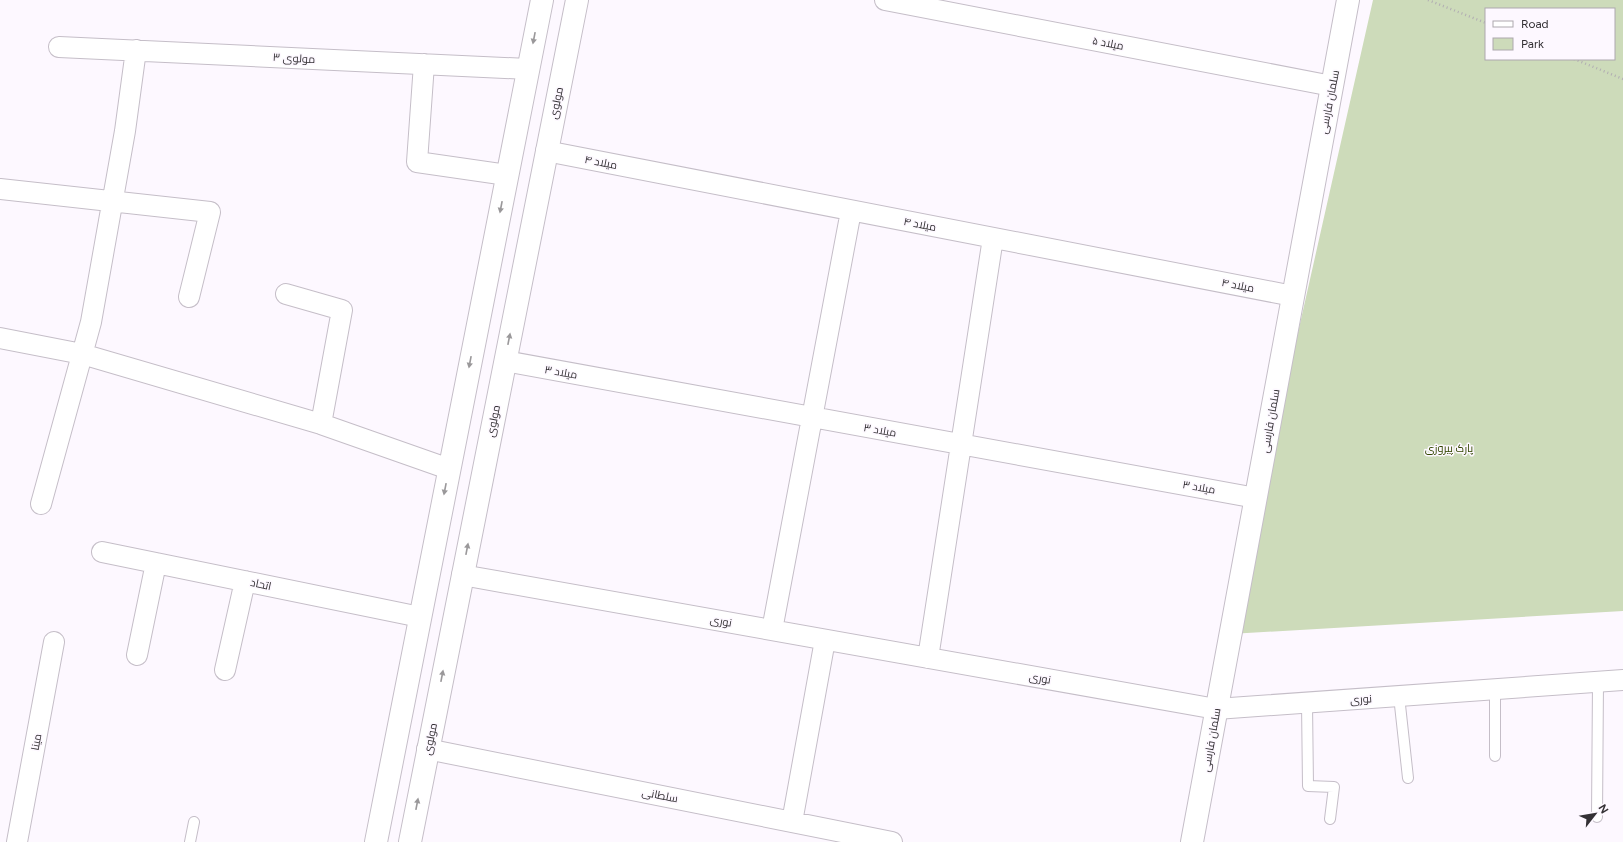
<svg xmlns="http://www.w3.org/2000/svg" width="1623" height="842" font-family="Figtree,Cairo,sans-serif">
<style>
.green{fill:#cddbba;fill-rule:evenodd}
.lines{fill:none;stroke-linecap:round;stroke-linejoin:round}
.service-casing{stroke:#c5bec8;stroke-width:12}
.minor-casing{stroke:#c5bec8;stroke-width:22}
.tertiary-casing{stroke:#c5bec8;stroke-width:24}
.path{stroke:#b1adb2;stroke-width:2.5;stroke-dasharray:1 3;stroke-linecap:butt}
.service{stroke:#fff;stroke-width:10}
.minor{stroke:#fff;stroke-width:20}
.tertiary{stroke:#fff;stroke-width:22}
.oneway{fill:#9a989a}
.labels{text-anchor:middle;stroke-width:3;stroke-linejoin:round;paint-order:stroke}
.street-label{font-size:11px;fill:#343135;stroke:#fdf8ff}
.park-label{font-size:11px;fill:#334701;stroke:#fdf8ff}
</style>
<rect width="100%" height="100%" fill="#fdf8ff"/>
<path class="green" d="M1373,0H1623V611L1230,634ZM1486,9H1614V59H1486Z"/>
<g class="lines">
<g class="service-casing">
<path id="service" d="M1399,696L1408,778
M1307,703L1308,786L1334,787L1330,819
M1495,756V689
M1597,817L1598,682
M190,842L194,822"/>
</g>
<g class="minor-casing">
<path id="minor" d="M885,0L1332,86
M59,47L528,69
M424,64L417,162L507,175
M546,151L1293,296
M0,189L210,212L189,297
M286,294L342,310L321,424
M0,338L82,354L321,424L449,469
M505,361L1256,498
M41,504L91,322L125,131L136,50
M102,552L420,617
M462,575L1216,709L1623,680
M772,630L851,211
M137,655L156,563
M928,658L993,238
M225,670L245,581
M427,749L892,842
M792,822L825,640
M17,842L54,642"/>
</g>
<g class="tertiary-casing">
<path id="tertiary" d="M376,842L542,0
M410,842L577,0
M1192,842L1348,0"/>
</g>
<path class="path" d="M1428,0L1486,23
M1574,59L1623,79"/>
<use href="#service" class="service"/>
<use href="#minor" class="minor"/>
<use href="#tertiary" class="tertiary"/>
</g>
<defs><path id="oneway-solid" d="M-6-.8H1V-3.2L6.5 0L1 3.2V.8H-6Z"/></defs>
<g class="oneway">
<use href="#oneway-solid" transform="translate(534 38) rotate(101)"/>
<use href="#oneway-solid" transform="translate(501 207) rotate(101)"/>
<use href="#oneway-solid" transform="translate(509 339) rotate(-79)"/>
<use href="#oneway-solid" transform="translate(470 362) rotate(101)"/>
<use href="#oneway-solid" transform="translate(445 489) rotate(101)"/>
<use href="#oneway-solid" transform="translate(467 549) rotate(-79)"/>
<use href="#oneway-solid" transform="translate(442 676) rotate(-79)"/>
<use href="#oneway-solid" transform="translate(417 804) rotate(-79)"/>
</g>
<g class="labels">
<g class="street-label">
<text transform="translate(1108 43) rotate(11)" y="4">میلاد ۵</text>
<text transform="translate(294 58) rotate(3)" y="4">مولوی ۳</text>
<text transform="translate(1329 102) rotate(-79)" y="4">سلمان فارسی</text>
<text transform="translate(556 103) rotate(-79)" y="4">مولوی</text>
<text transform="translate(601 162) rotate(11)" y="4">میلاد ۴</text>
<text transform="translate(920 224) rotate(11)" y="4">میلاد ۴</text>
<text transform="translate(1238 285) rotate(11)" y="4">میلاد ۴</text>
<text transform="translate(561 372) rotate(10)" y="4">میلاد ۳</text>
<text transform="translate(493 421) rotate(-79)" y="4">مولوی</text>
<text transform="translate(1270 421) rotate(-80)" y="4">سلمان فارسی</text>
<text transform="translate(880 430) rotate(10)" y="4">میلاد ۳</text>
<text transform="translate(1199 487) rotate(10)" y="4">میلاد ۳</text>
<text transform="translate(261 584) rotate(12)" y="4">اتحاد</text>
<text transform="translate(721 621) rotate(10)" y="4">نوری</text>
<text transform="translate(1040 678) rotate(10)" y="4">نوری</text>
<text transform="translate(1361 699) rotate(-4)" y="4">نوری</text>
<text transform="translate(430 739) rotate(-79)" y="4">مولوی</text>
<text transform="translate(1211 740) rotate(-80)" y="4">سلمان فارسی</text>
<text transform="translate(36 742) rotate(-80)" y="4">مینا</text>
<text transform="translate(660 795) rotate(11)" y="4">سلطانی</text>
</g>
<g class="park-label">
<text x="1449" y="452">پارک پیروزی</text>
</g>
</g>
<rect x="1485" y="8" width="130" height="52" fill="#fdf8ff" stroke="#ada8ae"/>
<rect x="1493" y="21" width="20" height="6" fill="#ffffff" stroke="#ada8ae"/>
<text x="1521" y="28" font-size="12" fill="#343135">Road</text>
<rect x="1493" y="38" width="20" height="12" fill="#cddbba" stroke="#ada8ae"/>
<text x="1521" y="48" font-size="12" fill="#343135">Park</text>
<g transform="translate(1595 814) rotate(59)" stroke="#fdf8ff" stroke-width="3" paint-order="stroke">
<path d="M0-3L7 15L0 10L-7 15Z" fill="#343135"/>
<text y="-6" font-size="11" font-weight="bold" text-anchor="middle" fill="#343135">N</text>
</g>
</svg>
